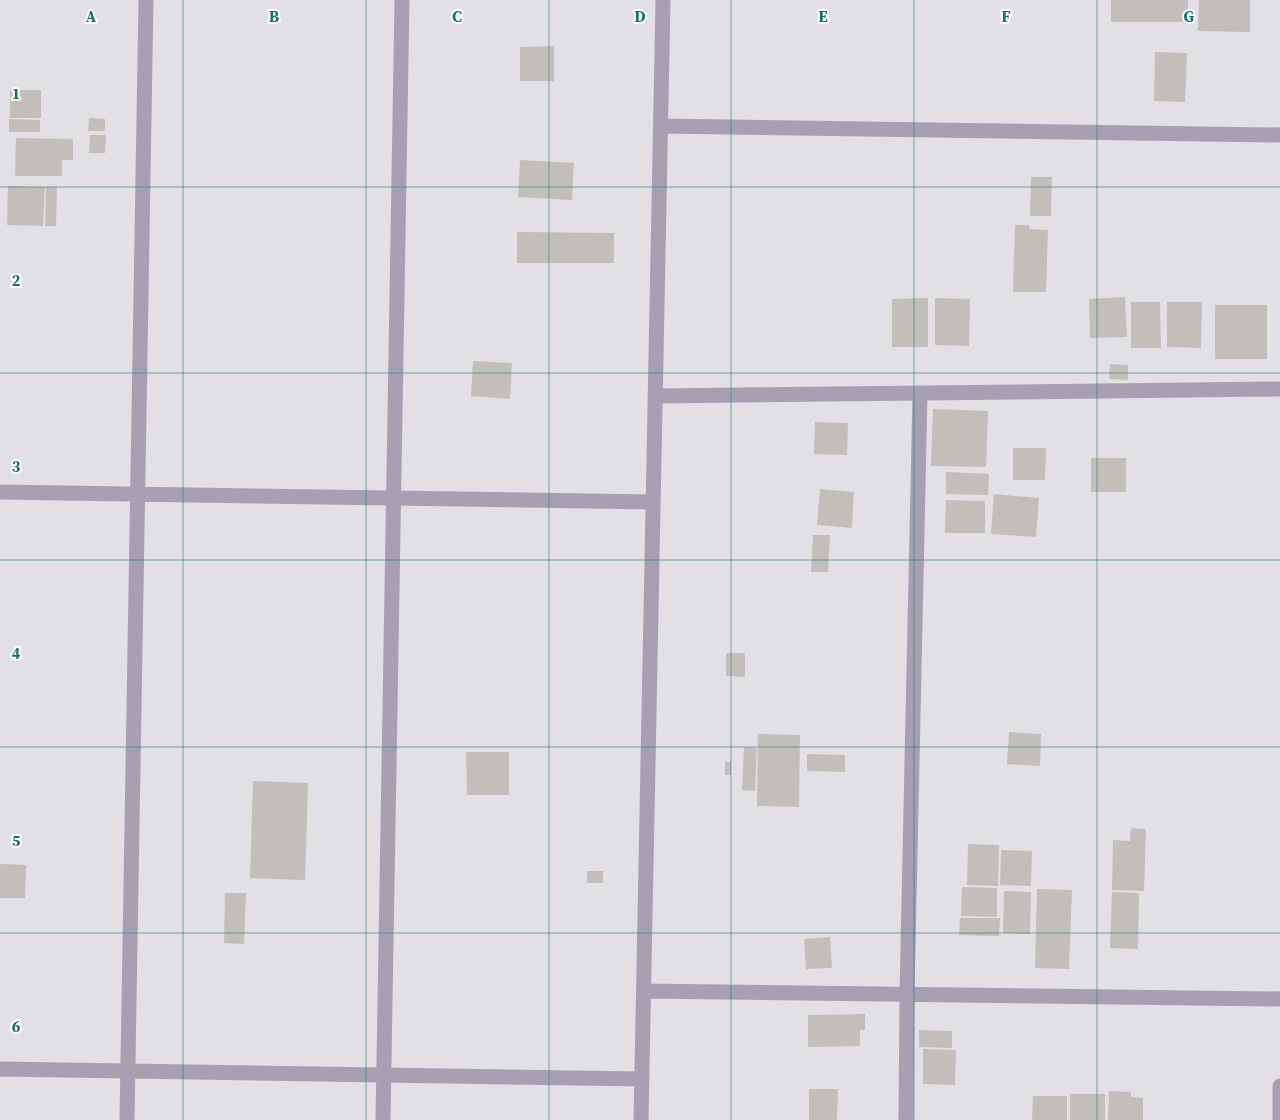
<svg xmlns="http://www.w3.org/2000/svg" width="1280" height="1120" font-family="'Source Serif 4',serif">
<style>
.building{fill:#c2bfba}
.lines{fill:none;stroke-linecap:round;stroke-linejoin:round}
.street{stroke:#a8a0b2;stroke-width:15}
.grid{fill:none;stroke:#0f766e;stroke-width:1;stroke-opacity:0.55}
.grid-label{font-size:16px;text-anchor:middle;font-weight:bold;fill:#0f766e;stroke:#fff;stroke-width:4;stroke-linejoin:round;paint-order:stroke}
</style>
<rect width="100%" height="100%" fill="#e3e0e5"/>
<path class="building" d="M1111,0H1188V22H1111Z
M1199,0H1250V32L1198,31Z
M554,46V81H520V47Z
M1155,52L1187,53L1185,102L1154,101Z
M10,90H41V118H10Z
M89,118L105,119V131H88Z
M9,119L40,120V132H9Z
M90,135H106L105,153H89Z
M16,138L73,139V160H62V176H15Z
M520,160L574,163L572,200L518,197Z
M1031,177H1052L1051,216H1030Z
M8,186L45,187L43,226L7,225Z
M46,186L57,187L56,226H45Z
M1015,225H1029V229L1048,230L1046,292H1013Z
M517,232L614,233V263H517Z
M1125,297L1127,337L1090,338L1089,299Z
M928,298V347H892V299Z
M935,298L970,299L969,346L935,345Z
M1131,302H1160L1161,348H1131Z
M1167,302H1202L1201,348L1167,347Z
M1215,305H1267V359H1215Z
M473,361L512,363L510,399L471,396Z
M1110,364L1128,365V380L1109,379Z
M933,409L988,411L986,467L931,466Z
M815,422L848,423L847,455L814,454Z
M1013,448H1046L1045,480H1013Z
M1091,458H1126V492H1091Z
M946,472L989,474L988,495L946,494Z
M820,489L854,492L852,528L817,525Z
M994,494L1039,498L1036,537L991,534Z
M946,500L985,501V533H945Z
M813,535H830L828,572H811Z
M726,653H745V677L726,676Z
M1009,732L1041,734L1040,766L1007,764Z
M758,734L800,735L799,807L757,806Z
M744,747L757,748L755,791L742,790Z
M466,752H509V795H467Z
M807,754L845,755V772L807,771Z
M725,762H731V775H725Z
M253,781L308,783L305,880L250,878Z
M1131,828L1146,829L1144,891L1112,890L1113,840L1130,841Z
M968,844L999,845L998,886L967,885Z
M1001,850L1032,851L1031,886L1000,885Z
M0,864L26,865L25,898H0Z
M587,871H603V883H587Z
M962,887L997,888V917L961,916Z
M1037,889L1072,890L1069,969L1035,968Z
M1004,891L1031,892L1030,934L1003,933Z
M1112,892L1139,893L1138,949L1110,948Z
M225,893H246L244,944L224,943Z
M960,918H1000L999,936L959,935Z
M830,937L832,968L806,969L804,939Z
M865,1014V1030H860V1046L808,1047V1015Z
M919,1030L952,1031V1048L919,1047Z
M923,1049L956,1050L955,1085L923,1084Z
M809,1089H838L837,1120H809Z
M1109,1091L1131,1092V1097L1143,1098V1120H1108Z
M1070,1094H1105V1120H1070Z
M1033,1096H1067V1120H1032Z"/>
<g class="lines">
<path class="street" d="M661,126L1280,135
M655,396L1280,389
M0,492L653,502
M644,991L1280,999
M0,1069L642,1079
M127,1120L146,0
M383,1120L402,0
M641,1120L663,0
M906,1120L907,994L920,393
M1280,1120V1086"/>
</g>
<path class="grid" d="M183,0V1120M366,0V1120M549,0V1120M731,0V1120M914,0V1120M1097,0V1120M0,187H1280M0,373H1280M0,560H1280M0,747H1280M0,933H1280"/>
<g class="grid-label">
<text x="91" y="22">A</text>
<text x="274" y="22">B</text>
<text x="457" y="22">C</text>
<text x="640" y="22">D</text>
<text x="823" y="22">E</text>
<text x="1006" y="22">F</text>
<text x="1189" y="22">G</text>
<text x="16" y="99">1</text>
<text x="16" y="286">2</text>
<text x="16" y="472">3</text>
<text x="16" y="659">4</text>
<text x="16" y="846">5</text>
<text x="16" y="1032">6</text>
</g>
</svg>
